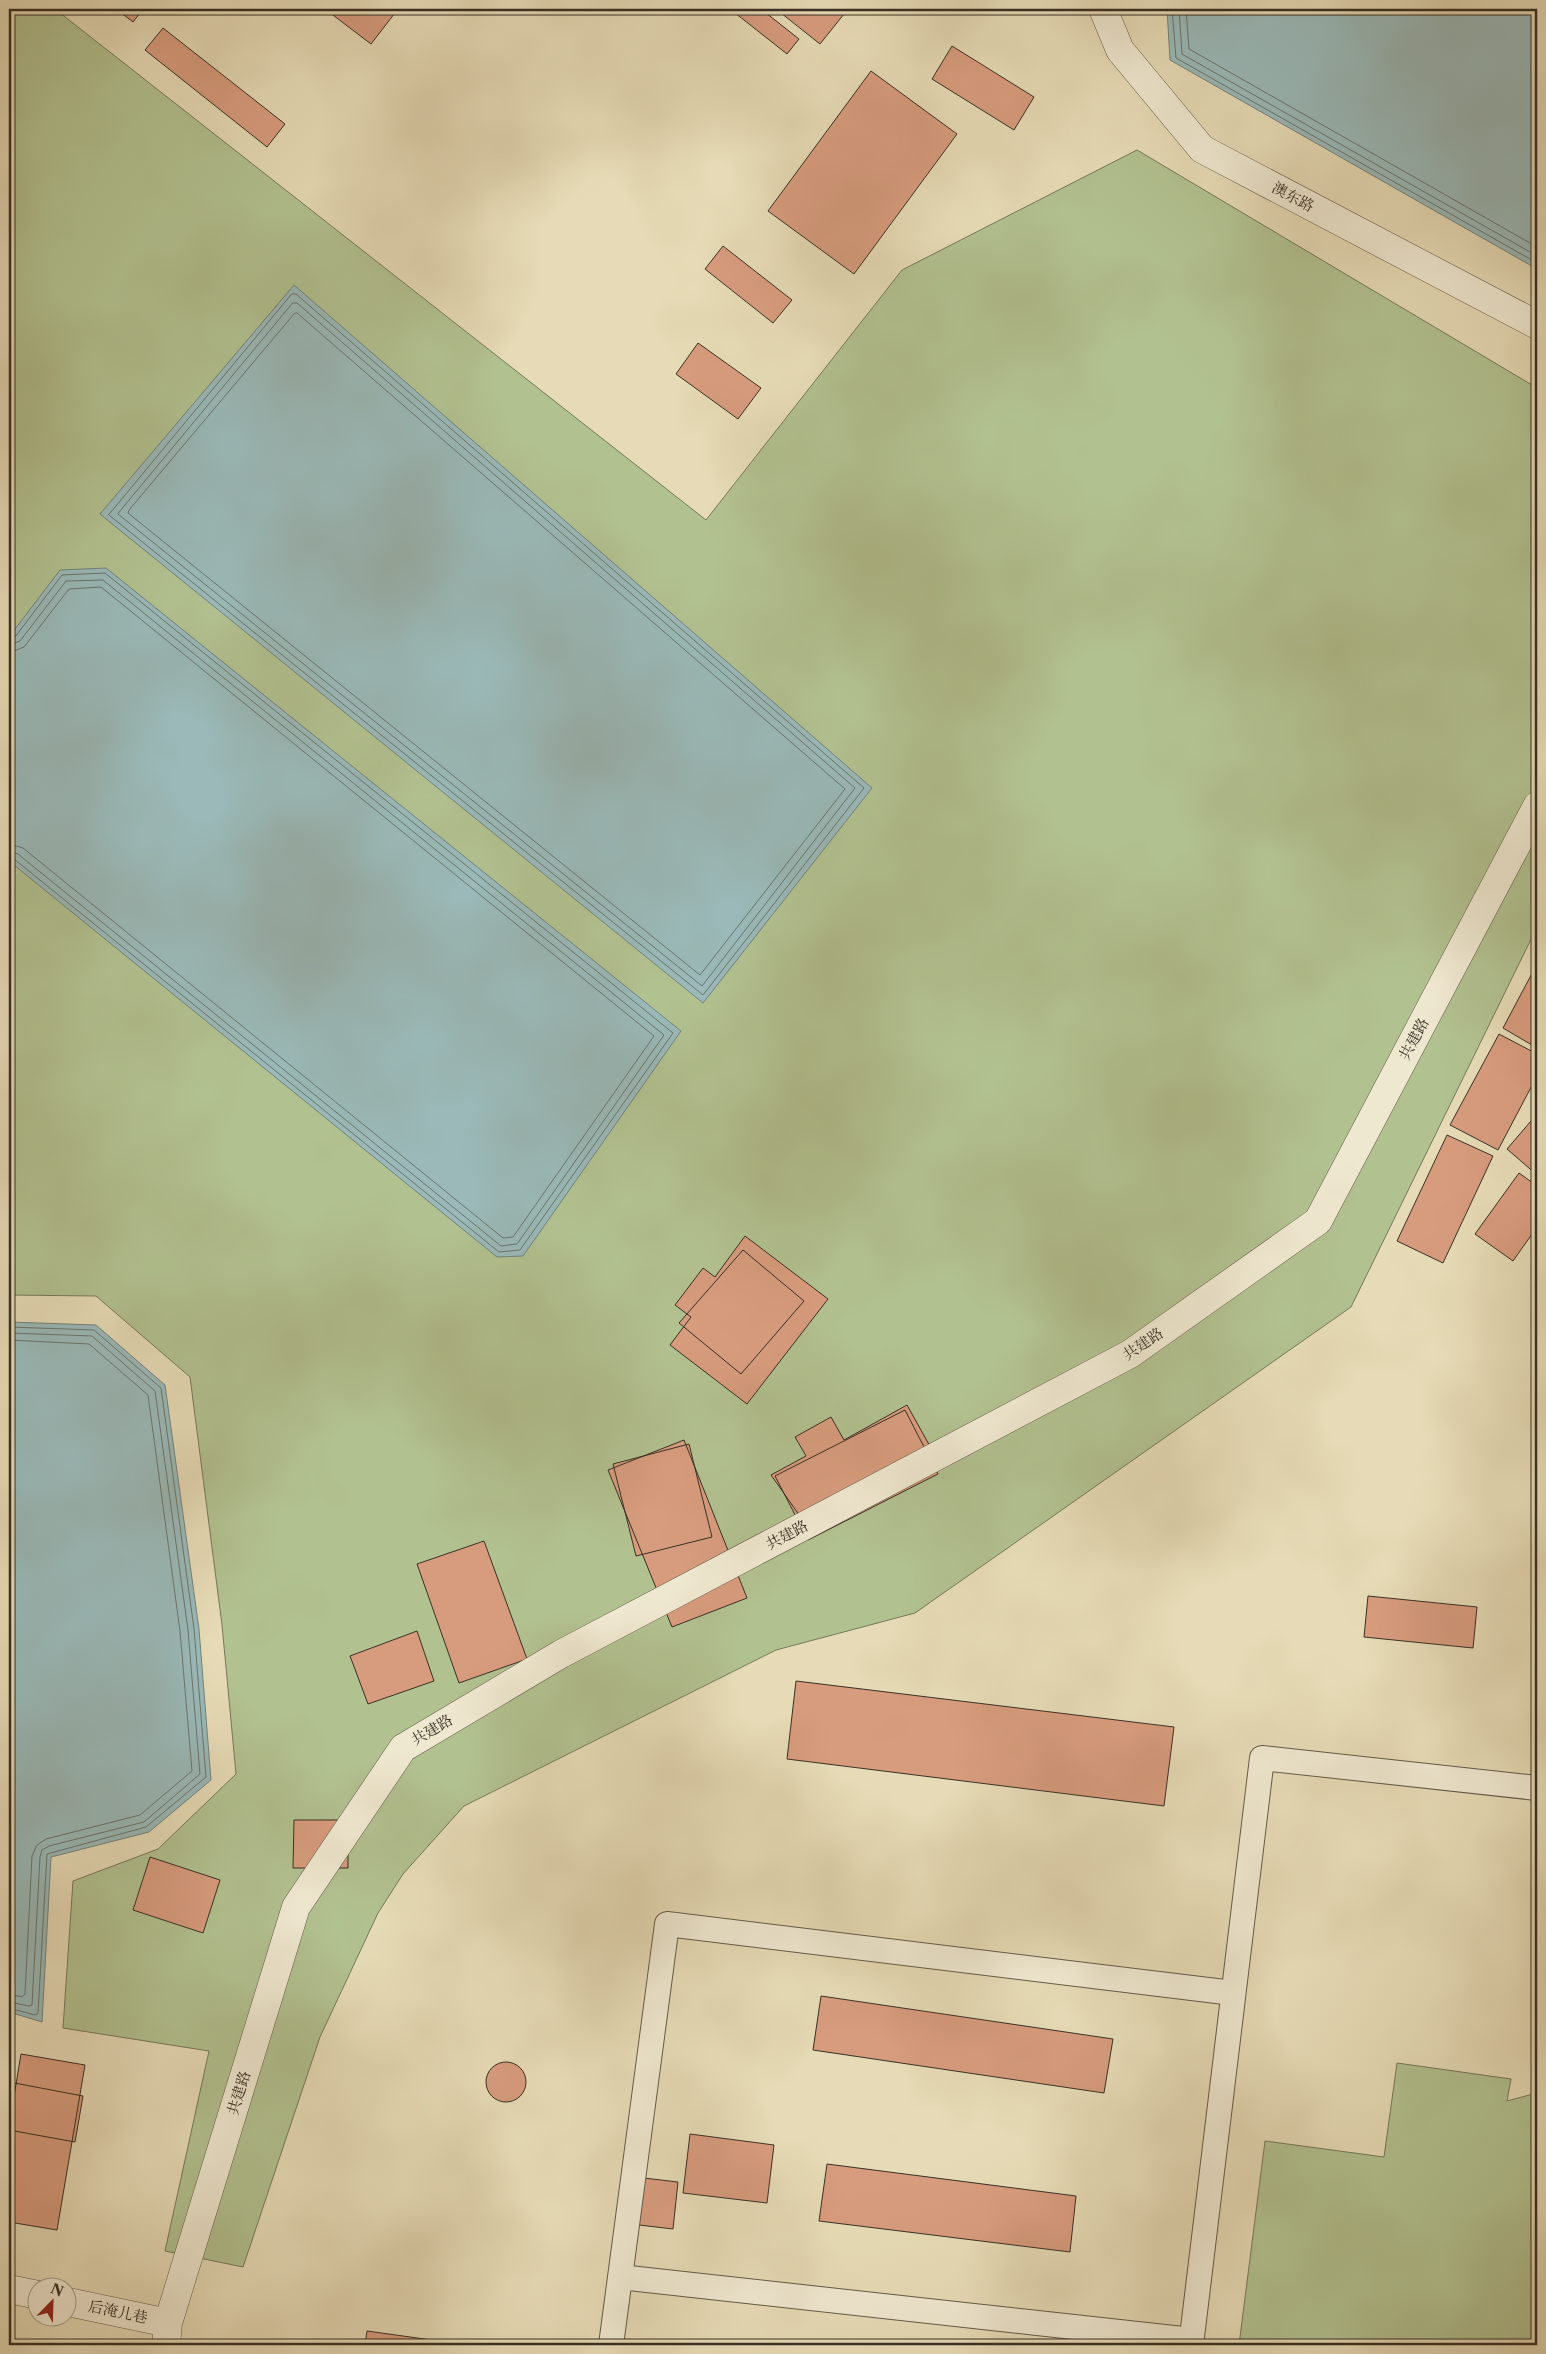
<svg xmlns="http://www.w3.org/2000/svg" width="1546" height="2354" font-family="'Libre Caslon Text','Noto Serif SC',serif">
<style>
.green{fill:#b2c190;stroke:#76785a}
.water{fill:#9ab9b8;stroke:#73827d}
.lines{fill:none;stroke-linecap:round;stroke-linejoin:round}
.shore{stroke:#6a746e;stroke-width:1}
.building{fill:#d79c7e;stroke:#393025}
.service-casing{stroke:#645b49;stroke-width:26}
.minor-casing{stroke:#645b49;stroke-width:29}
.service{stroke:#efe8d0;stroke-width:24}
.minor{stroke:#efe8d0;stroke-width:28}
.labels{text-anchor:middle;stroke-width:5;stroke-linejoin:round;paint-order:stroke}
.street-label{font-size:15px;fill:#393025;stroke:#efe8d0}
</style>
<rect width="100%" height="100%" fill="#e6dbb6"/>
<filter id="stains"><feTurbulence type="fractalNoise" baseFrequency=".004" numOctaves="4"/><feColorMatrix values="0 0 0 0 .2 0 0 0 0 .09 0 0 0 0 .02 0 0 0 .5 -.17"/></filter>
<radialGradient id="worn" r=".72"><stop offset=".6" stop-color="#630" stop-opacity="0"/><stop offset="1" stop-color="#630" stop-opacity=".3"/></radialGradient>
<path class="green" d="M9,9H55L706,520L902,270L1137,150L1537,388V927L1351,1307L915,1613L776,1650L464,1806L403,1874L378,1913L320,2037L243,2267L165,2251L209,2051L63,2028L73,1881L158,1849L236,1774L222,1625L190,1377L96,1296L9,1295Z
M1397,2063L1511,2079L1507,2101L1537,2093V2345H1239L1265,2141L1384,2157Z"/>
<path class="water" d="M1167,9H1537V269L1170,60Z
M294,285L872,788L703,1003L100,514Z
M106,568L681,1031L523,1256L497,1257L9,861V637L60,570Z
M9,1322L96,1325L165,1385L199,1629L211,1780L149,1832L51,1857L42,2022L9,2012Z"/>
<g class="lines">
<path class="shore" d="M1172,9L1176,58L1537,263
M1179,9L1182,54L1537,256
M1186,9L1189,49L1537,247
M292,294H296L864,788L703,995L109,515Z
M293,303H297L855,788L702,986L118,514Z
M297,313L845,789L700,975L128,513L129,510L294,314Z
M9,639L15,637L62,575L105,573L673,1033L520,1250L499,1252L14,859L9,858
M9,645L20,641L66,581L103,580L664,1035L517,1244L501,1246L18,854L9,851
M9,653L24,647L69,589L101,587L654,1036L513,1237L503,1238L23,848L9,844
M9,1327L94,1330L161,1388L194,1629L206,1777L146,1827L47,1854L38,2013L35,2015L9,2008
M9,1333L92,1336L155,1391L188,1630L200,1774L144,1822L49,1846L42,1850L40,1857L32,2005L29,2006L9,2002
M9,1340L89,1344L148,1395L180,1631L192,1771L140,1815L46,1839L37,1845L32,1856L25,1994L22,1997L9,1994"/>
</g>
<path class="building" d="M116,9H143L133,22Z
M325,9H398L371,44Z
M730,9H761L799,39L787,54Z
M776,9H848L820,44Z
M163,28L285,124L267,147L145,50Z
M952,46L1034,97L1014,130L932,79Z
M871,71L957,134L854,274L768,211Z
M723,246L792,300L773,323L705,269Z
M698,343L761,388L738,419L676,374Z
M1537,964V1048L1503,1028Z
M1499,1034L1537,1054V1076L1498,1150L1450,1125Z
M1537,1114V1175L1507,1149Z
M1447,1135L1493,1156L1443,1263L1397,1241Z
M1519,1173L1537,1186V1227L1513,1261L1475,1234Z
M745,1236L828,1299L747,1404L670,1345L691,1317L675,1305L703,1268L715,1277Z
M743,1250L804,1301L741,1374L679,1323Z
M907,1405L941,1466L814,1536L771,1475L806,1456L795,1437L831,1417L844,1440Z
M905,1410L938,1474L808,1540L775,1476Z
M684,1440L747,1598L672,1627L608,1470Z
M689,1444L712,1537L636,1556L613,1464Z
M484,1541L527,1659L459,1683L417,1564Z
M1368,1596L1477,1607L1473,1648L1364,1637Z
M417,1631L434,1681L368,1704L350,1656Z
M796,1681L1174,1727L1164,1806L787,1759Z
M294,1820H348V1868H293Z
M150,1857L220,1880L203,1933L133,1910Z
M821,1996L1113,2039L1104,2093L813,2050Z
M21,2054L85,2065L57,2230L9,2222V2127Z
M486 2082a20 20 0 1 1 40 0a20 20 0 1 1-40 0Z
M9,2082L83,2096L75,2142L9,2130Z
M690,2134L774,2145L767,2203L683,2193Z
M827,2164L1076,2196L1070,2252L819,2221Z
M644,2178L678,2182L673,2229L639,2225Z
M367,2331L468,2345H365Z"/>
<g class="lines">
<g class="service-casing">
<path id="service" d="M620,2277L1192,2340
M611,2345L667,1924L1233,1993
M1191,2345L1262,1758L1537,1788"/>
</g>
<g class="minor-casing">
<path id="minor" d="M1103,9L1120,50L1202,149L1537,325
M9,2289L38,2295
M68,2302L168,2323
M166,2345L168,2323L296,1907L403,1748L561,1654L1130,1354L1318,1221L1537,806"/>
</g>
<use href="#service" class="service"/>
<use href="#minor" class="minor"/>
</g>
<g class="labels">
<g class="street-label">
<text transform="translate(1293 197) rotate(28)" y="5">澳东路</text>
<text transform="translate(1414 1039) rotate(-62)" y="5">共建路</text>
<text transform="translate(1143 1344) rotate(-34)" y="5">共建路</text>
<text transform="translate(787 1535) rotate(-28)" y="5">共建路</text>
<text transform="translate(432 1730) rotate(-31)" y="5">共建路</text>
<text transform="translate(239 2093) rotate(-73)" y="5">共建路</text>
<text transform="translate(118 2312) rotate(12)" y="5">后淹儿巷</text>
</g>
</g>
<rect width="1546" height="2354" fill="none" stroke="#e6dbb6" stroke-width="30"/>
<rect x="10" y="10" width="1526" height="2334" fill="none" stroke="#393025" stroke-width="2.5"/>
<rect x="15" y="15" width="1516" height="2324" fill="none" stroke="#393025"/>
<g transform="translate(52 2302) rotate(23)"><circle r="24" fill="#efe8d0" stroke="#a69e8c"/>
<path d="M0-4L9 19L0 12L-9 19Z" fill="#8f2418"/>
<text y="-8" font-size="14" font-weight="bold" text-anchor="middle" fill="#393025">N</text>
</g>
<rect width="100%" height="100%" filter="url(#stains)"/>
<rect width="100%" height="100%" fill="url(#worn)"/>
</svg>
